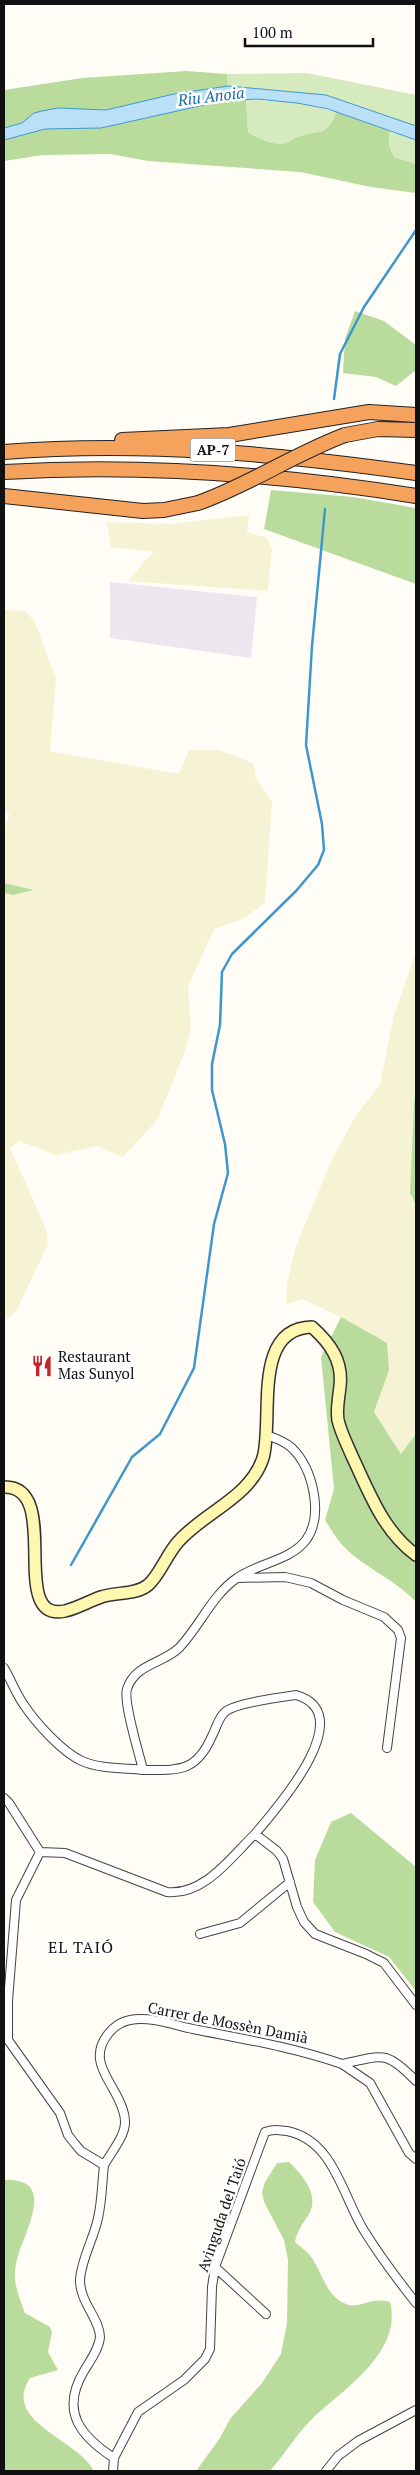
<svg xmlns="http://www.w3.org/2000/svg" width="420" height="2475" font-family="'PT Serif',serif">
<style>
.industrial{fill:#eee6ef}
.farmland{fill:#f6f3d4}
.green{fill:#d5ebbd}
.forest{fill:#b9dc9c}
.water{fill:#b9e0f7;stroke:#3f96cf}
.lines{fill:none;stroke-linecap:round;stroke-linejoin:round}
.stream{stroke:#3f96cf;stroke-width:2.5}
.street-casing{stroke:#444;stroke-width:10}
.secondary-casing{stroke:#333;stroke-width:14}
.highway-casing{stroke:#222;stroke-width:16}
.street{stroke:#fff;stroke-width:8}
.secondary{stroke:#fff6b0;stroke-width:11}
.highway{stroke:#f5a25d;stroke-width:14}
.highway-bridge-casing{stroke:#222;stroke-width:16;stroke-linecap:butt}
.highway-bridge{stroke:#f5a25d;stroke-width:14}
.labels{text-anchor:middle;stroke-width:5;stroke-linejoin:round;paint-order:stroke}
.shield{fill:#fff;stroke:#585858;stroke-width:1}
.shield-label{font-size:14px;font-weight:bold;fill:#111}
.poi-label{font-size:15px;fill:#111;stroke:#fff;text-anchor:start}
.street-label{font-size:15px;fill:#111;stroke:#fff}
.water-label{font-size:16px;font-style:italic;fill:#1768a6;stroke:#fff}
.neighbourhood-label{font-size:16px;letter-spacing:1px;fill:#111;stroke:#fff}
</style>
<rect width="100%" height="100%" fill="#fffdf5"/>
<path class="industrial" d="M110,582L257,597L251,658L110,638Z"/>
<path class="farmland" d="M249,515L247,532L267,538L272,549L268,591L128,581L153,552L111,547L107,522L170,524Z
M6,610L25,611L35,622L56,679L50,751L179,774L189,750H219L253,763L256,778L272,801L265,903L243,919L214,929L188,987L191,1029L184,1054L157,1120L123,1157L97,1146L56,1155L20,1141L10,1148L46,1229L48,1244L16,1312L4,1321V893L13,895L33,890L4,883V827L10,815L4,811V612Z
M416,952V1089L414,1102L410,1193L416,1205V1434L402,1455L374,1412L388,1370L341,1317L302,1299L286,1304L287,1284L295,1249L332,1159L356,1115L380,1085L394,1015Z"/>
<path class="green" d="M307,73L416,95V126L326,95L228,86L227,74Z
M246,99L297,103L336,112C328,136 320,130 300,136C296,137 293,140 289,142C277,147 258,139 248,132Z
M389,131L416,140V164L394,157L389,145Z"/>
<path class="forest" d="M186,71L227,74L228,86L174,94L106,110L58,108L42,111L34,113L22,123L4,128V90L82,78Z
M246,99L248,132C258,139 277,147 289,142C293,140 296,137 300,136C320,130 328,136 336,112L389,131V145L394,157L416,164V193L371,187L300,172L148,161L110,154L43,155L4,161V140L45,129L116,125L146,116L222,101Z
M355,311L384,321L416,345V370L396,386L376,377L343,373L345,339Z
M271,490L353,497L416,508V584L264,529Z
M4,883L34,890L13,895L4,893Z
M416,1089V1205L410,1193L414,1102Z
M341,1317L387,1343L389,1370L374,1412L401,1454L416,1434V1602C395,1579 364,1568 343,1546C336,1538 330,1528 325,1520L334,1489L321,1357Z
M351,1813L416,1867V1991L389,1957L335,1932L313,1902L315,1860L331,1822Z
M289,2162C302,2175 320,2194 309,2214C303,2224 297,2230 295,2242C301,2247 308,2252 312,2258C322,2273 327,2297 346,2304C360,2310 369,2296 390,2302C403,2353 342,2390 311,2420C296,2435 284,2455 270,2471H196L220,2438L230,2419L262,2383L281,2354L287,2323L288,2260L284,2240L264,2202L262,2192L265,2182L277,2163Z
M4,2180C61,2177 21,2236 16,2264C12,2281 19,2297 25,2313L50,2327L52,2332L48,2352L58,2370L30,2378C1,2422 78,2439 94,2471H4Z"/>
<path class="water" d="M228,86L326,95L416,126V140L328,109L297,103L257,99L222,101L101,128L45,129L4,140V128L22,123L34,113L42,111L58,108L106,110L174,94Z"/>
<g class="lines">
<path class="stream" d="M334,399L340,354L364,307L416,230
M71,1565L132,1457L160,1434L194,1368L214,1224L228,1173L225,1144L212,1090V1064L220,1025L222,972L232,954L296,891L318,865L324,850L322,824L306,745L312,646L325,509"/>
<g class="street-casing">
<path id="street" d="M266,1435C276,1438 284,1441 292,1448C313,1469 324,1515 306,1540C290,1561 258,1563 237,1578C212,1595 200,1626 179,1648C162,1664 135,1664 127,1689C123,1702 139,1753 143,1770C178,1770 196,1773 212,1736C216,1729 218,1718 225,1712C235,1703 281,1697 296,1695C361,1714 276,1809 255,1834L277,1851L283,1859L297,1907L304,1922L315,1934L366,1954L384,1963L416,2005
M238,1578L285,1577L311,1583L343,1600L384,1617L398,1630L401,1638L387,1748
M4,1668C11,1680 16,1694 24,1705C36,1723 62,1752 82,1761C100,1769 124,1768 143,1770
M4,1798L9,1803L40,1852L16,1900L8,2001V2040L60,2113L68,2135L75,2144L81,2151L104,2165C102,2183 102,2201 98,2218C94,2238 81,2260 80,2280C80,2303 100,2319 100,2337C99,2349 90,2361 84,2371C60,2411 80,2436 114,2458L138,2412L184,2380L205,2359L210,2349L212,2287L215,2267L265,2132C273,2129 278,2130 287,2131C333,2140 342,2194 363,2229C379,2255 397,2279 416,2303
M40,1852L65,1853L167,1892C204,1896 231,1857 255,1834
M200,1934L240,1923L290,1882
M416,2081C385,2049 383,2056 342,2064L370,2083L409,2153L416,2159
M104,2165C126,2130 134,2125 112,2087C107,2078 101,2069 100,2059C98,2042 113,2023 130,2020C150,2016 174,2025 193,2029C243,2039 293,2047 342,2064
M215,2267L266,2314
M113,2471L114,2458
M326,2471L338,2456L358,2441L416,2410"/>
</g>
<g class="secondary-casing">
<path id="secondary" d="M4,1487C64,1486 6,1623 65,1611C78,1608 89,1601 101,1597C115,1592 136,1595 148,1585C159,1576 167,1554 178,1542C204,1512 250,1498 263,1458C274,1420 251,1328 312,1327C330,1343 343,1361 340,1386C339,1398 336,1408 338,1420C341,1433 347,1444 352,1456C369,1492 383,1531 416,1555"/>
</g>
<g class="highway-casing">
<path id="highway" d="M345,435L378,429L416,430
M122,440L229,435L369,412L416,415
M4,452C142,441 280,454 416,473
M4,472C143,464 279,474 416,496
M4,496L143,511L164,510L198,503"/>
</g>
<use href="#street" class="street"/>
<use href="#secondary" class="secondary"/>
<use href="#highway" class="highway"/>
<g class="highway-bridge-casing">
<path id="highway-bridge" d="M198,503C249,485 294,454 345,435"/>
</g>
<use href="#highway-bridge" class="highway-bridge"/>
</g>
<defs>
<g id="restaurant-bare" transform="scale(1.725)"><path d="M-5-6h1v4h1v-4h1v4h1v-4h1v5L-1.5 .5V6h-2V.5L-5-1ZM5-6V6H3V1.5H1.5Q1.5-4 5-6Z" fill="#c4262e" stroke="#fff" stroke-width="2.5" paint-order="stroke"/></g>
</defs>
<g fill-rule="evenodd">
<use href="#restaurant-bare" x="42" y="1366"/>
</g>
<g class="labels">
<rect class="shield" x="190.5" y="438.5" width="45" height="23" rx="4"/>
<g class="shield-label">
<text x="213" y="455">AP-7</text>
</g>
<g class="poi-label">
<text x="58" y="1362">Restaurant<tspan x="58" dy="17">Mas Sunyol</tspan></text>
</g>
<g class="street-label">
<text transform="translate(228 2023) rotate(11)" y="5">Carrer de Mossèn Damià</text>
<text transform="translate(222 2215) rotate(-71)" y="5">Avinguda del Taió</text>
</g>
<g class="water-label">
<text transform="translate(211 96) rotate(-7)" y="6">Riu Anoia</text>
</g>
<g class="neighbourhood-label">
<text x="81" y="1953">EL TAIÓ</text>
</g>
</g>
<rect width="420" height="2475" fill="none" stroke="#111111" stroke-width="10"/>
<path d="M245 38v8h128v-8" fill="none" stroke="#111111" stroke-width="2.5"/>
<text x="252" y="38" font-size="15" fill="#111111" stroke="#ffffff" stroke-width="4" paint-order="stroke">100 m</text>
</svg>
